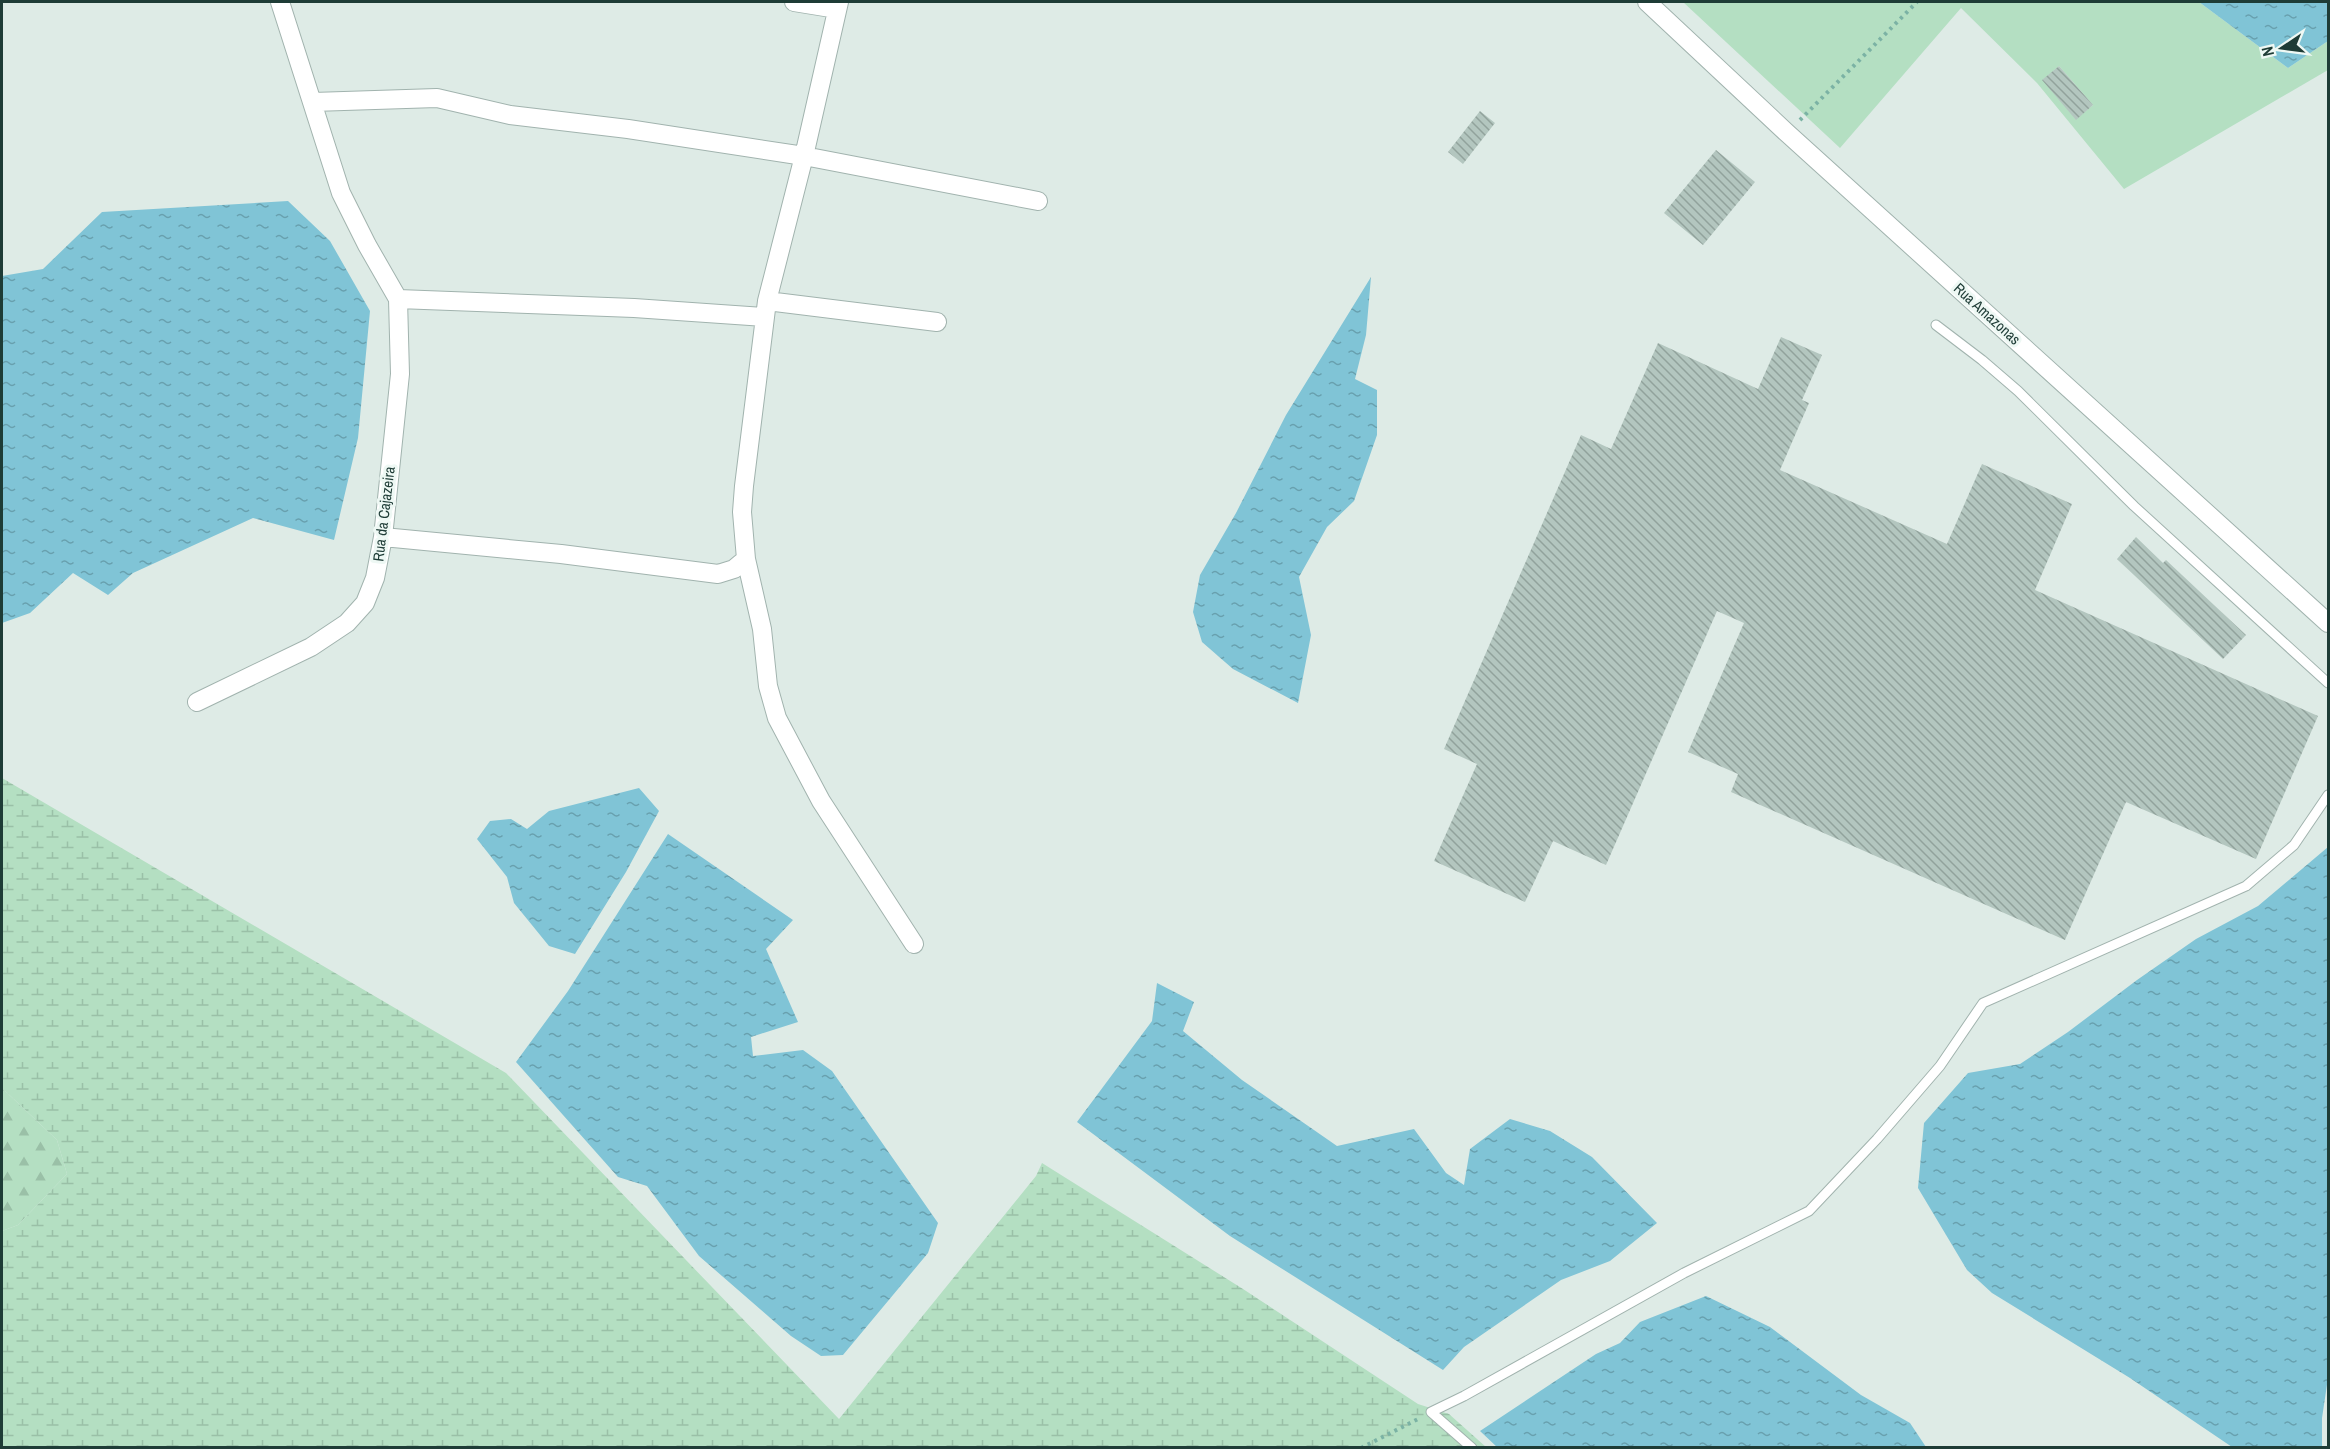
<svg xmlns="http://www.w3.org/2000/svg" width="2330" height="1449" font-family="'Archivo Narrow',sans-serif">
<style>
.green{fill:#b4dfc2;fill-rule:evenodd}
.forest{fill:url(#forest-firs)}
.wetland{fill:url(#wetland-marsh)}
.water{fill:url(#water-ripples)}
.building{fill:url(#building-back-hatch)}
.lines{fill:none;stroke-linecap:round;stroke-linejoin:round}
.lane-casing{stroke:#a1b3ae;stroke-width:11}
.street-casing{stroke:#a1b3ae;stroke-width:20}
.path{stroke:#7bb2a4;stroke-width:4;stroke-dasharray:3 4.5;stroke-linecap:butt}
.lane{stroke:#fff;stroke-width:9}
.street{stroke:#fff;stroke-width:18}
.labels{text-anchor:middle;stroke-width:6;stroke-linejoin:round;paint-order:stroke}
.street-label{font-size:15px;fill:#1e3c36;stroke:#eef8f4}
</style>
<defs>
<pattern id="forest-firs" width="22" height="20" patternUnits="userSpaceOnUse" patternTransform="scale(1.5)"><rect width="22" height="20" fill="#b4dfc2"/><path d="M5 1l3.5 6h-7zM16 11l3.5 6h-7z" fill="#9ac0a7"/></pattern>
<pattern id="wetland-marsh" width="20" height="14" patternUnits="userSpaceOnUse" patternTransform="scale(1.5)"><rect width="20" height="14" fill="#b4dfc2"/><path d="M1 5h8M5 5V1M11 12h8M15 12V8" fill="none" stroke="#9ac0a7"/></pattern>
<pattern id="water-ripples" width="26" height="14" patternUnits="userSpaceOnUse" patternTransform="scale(1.5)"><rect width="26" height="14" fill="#80c4d6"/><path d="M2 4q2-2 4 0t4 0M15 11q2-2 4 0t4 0" fill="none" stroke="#68a0ae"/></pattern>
<pattern id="building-back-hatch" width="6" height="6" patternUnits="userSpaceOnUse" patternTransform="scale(1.5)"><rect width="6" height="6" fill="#b3c6bf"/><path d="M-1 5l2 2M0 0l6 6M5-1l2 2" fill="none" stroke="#91a29c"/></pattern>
</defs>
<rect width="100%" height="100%" fill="#deebe6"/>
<path class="green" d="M1683,2H2199L2288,68L2328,41V70L2124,189L2037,83L1961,8L1840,148ZM2059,66L2093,105L2076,119L2043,80Z"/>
<path class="forest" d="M2,1088L57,1140L67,1174L18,1225L2,1231Z"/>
<path class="wetland" d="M2,778L506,1073L839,1419L1036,1176L1042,1163L1243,1289L1418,1404L1449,1414L1486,1447H2V1231L18,1225L67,1174L57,1140L2,1088Z"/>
<path class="water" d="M2199,2H2328V41L2288,68Z
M288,201L330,241L370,311L358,438L334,540L253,518L133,573L108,595L73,573L30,613L2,623V276L43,269L102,212Z
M1371,277L1366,335L1355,379L1377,390V435L1354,501L1327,527L1299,577L1311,635L1298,703L1233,669L1202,642L1193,612L1200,575L1236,513L1286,415Z
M639,788L659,811L626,872L575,954L549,946L514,903L507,877L477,839L490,821L511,819L527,829L549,811Z
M668,834L793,920L766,949L798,1022L751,1037L753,1056L803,1050L832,1071L938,1223L928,1253L843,1355L821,1356L791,1336L699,1256L647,1186L618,1177L516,1062L568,991Z
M2328,847V1378L2322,1418V1447H2232L2130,1378L1992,1293L1967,1270L1918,1188L1924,1123L1968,1073L2020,1064L2068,1032L2137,980L2196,939L2258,906Z
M1157,983L1194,1002L1183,1031L1242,1080L1337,1146L1414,1129L1446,1173L1464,1185L1470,1149L1510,1119L1550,1131L1592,1157L1657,1223L1610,1261L1561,1280L1464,1347L1443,1370L1230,1236L1077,1122L1152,1021Z
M1706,1296L1770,1327L1861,1395L1910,1423L1926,1447L1498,1448L1480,1431L1596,1354L1620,1343L1640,1322Z"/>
<path class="building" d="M2059,66L2093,105L2076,120L2042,80Z
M1480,111L1495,123L1463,164L1448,152Z
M1716,150L1755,182L1703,245L1664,213Z
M1781,337L1822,355L1802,400L1809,403L1780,470L1947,544L1982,464L2072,504L2035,590L2318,716L2256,859L2126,802L2065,940L1731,792L1738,774L1688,752L1744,623L1717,611L1606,865L1553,841L1525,902L1434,861L1477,764L1444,749L1581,435L1611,449L1658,343L1758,389Z
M2136,537L2163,563L2166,560L2246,635L2223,659L2117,559Z"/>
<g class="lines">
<g class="lane-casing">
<path id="lane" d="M1936,325L1982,360L2018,391L2134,506L2328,683
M1472,1448L1431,1412L1464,1396L1684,1273L1809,1211L1877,1139L1940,1066L1983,1003L2246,886L2294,845L2328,795"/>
</g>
<g class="street-casing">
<path id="street" d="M794,2L837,9
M839,2L804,156L767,301L744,486L742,512L746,559L762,629L768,686L777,718L821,801L914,944
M1647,2L1787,133L2328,623
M313,102L437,98L510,115L628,129L804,156L1038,201
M398,299L634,308L765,317
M767,301L937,322
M383,537L561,554L718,574L734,569L746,559
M197,702L311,647L347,623L365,603L375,578L383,537L400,374L398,299L367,245L341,193L280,2"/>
</g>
<path class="path" d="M1800,120L1917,2
M1361,1448L1420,1418"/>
<use href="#lane" class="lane"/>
<use href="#street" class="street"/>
</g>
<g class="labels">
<g class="street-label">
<text transform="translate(1987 314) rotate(42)" y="5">Rua Amazonas</text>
<text transform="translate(384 514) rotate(-83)" y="5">Rua da Cajazeira</text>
</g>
</g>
<rect width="2330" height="1449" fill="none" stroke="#1e3c36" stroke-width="6"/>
<g transform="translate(2282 48) rotate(257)" stroke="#eef8f4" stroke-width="4.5" paint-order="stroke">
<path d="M0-4.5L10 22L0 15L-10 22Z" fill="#1e3c36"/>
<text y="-9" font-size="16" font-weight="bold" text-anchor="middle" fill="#1e3c36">N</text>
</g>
</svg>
